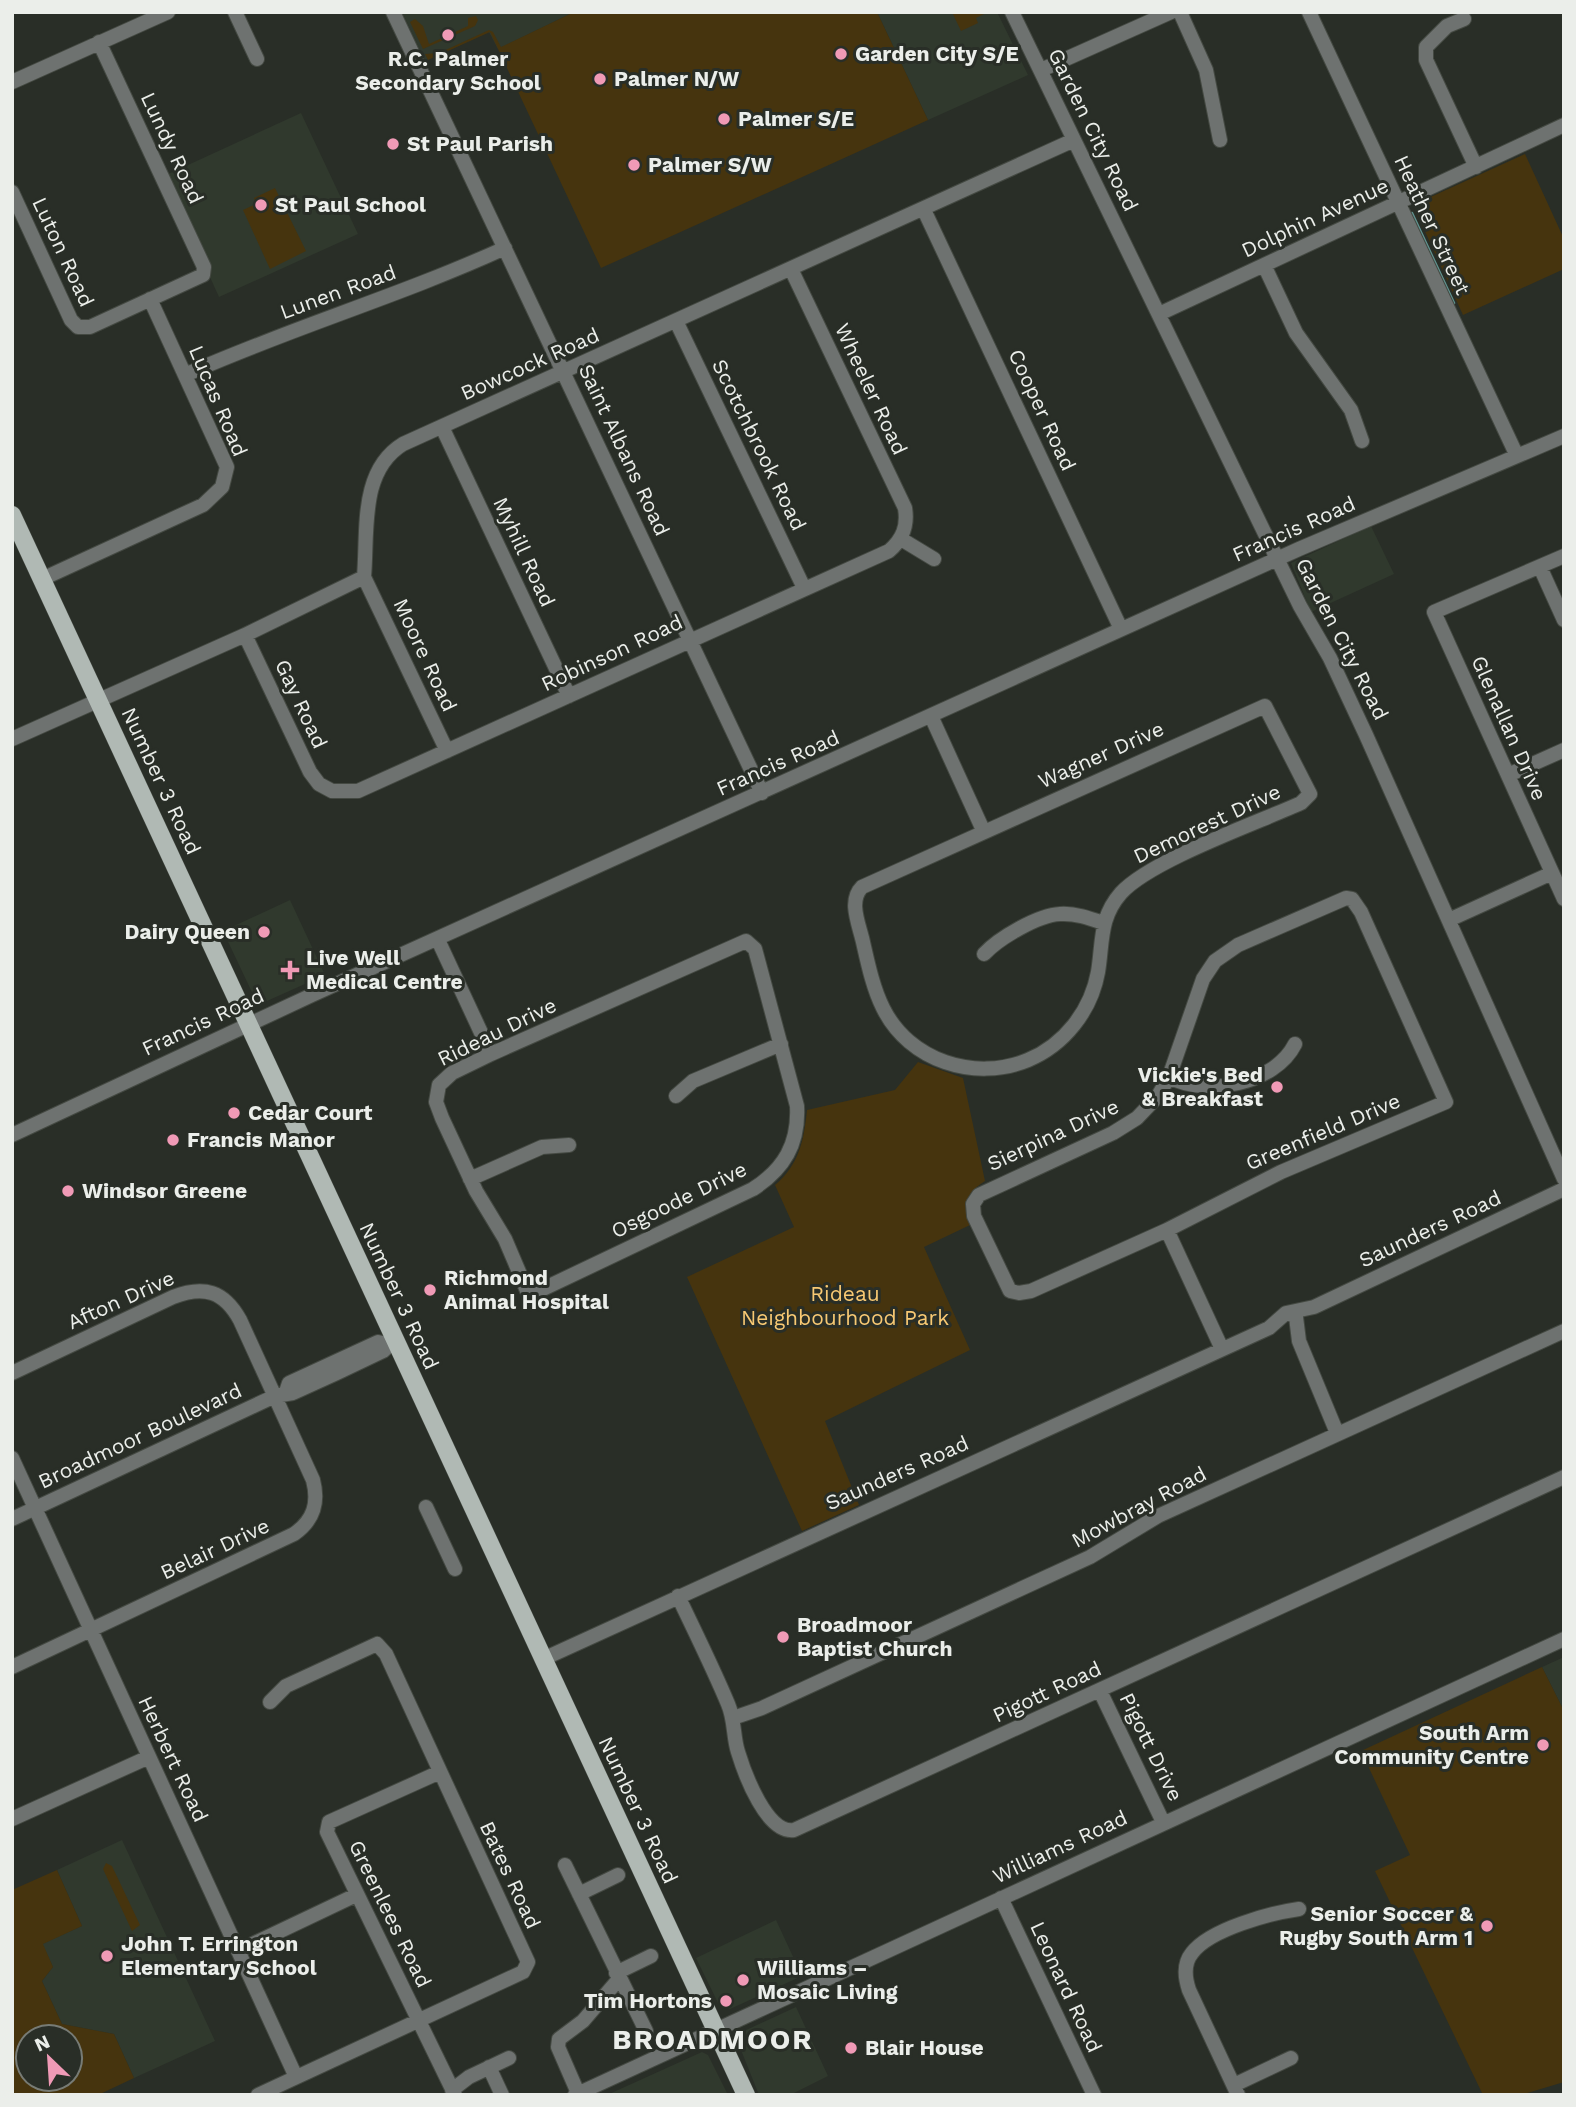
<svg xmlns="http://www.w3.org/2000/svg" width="1576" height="2107" font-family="'Work Sans',sans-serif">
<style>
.built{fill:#30392d}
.green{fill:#46340e;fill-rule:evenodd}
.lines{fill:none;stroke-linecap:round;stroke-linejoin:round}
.stream{stroke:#609491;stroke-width:2.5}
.minor-casing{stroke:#444942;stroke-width:16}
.major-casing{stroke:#444942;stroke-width:19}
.minor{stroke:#6e7270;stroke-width:14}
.major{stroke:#b0b9b4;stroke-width:18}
.poi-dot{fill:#f09ab6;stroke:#292e27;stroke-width:2.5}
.labels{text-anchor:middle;stroke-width:6;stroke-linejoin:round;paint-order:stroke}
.poi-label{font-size:21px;font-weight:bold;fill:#ebeeea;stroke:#292e27;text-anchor:start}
.street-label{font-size:21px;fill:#ebeeea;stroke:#292e27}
.park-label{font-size:21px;fill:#f8c973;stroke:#292e27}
.district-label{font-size:28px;font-weight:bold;letter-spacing:2px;fill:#ebeeea;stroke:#292e27}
</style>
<rect width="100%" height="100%" fill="#292e27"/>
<path class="built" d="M402,12H574L498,49L489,32L425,61Z
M877,12H997L1028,75L928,120Z
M301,113L358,234L219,297L164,176Z
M1371,526L1394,574L1311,612L1291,563Z
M290,900L325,975L258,1005L223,931Z
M1564,1657V1711L1542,1667Z
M122,1840L215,2041L134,2078L114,2034L62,2024L42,1981L53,1967L42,1944L82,1926L57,1870Z
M776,1920L802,1976L730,2009L720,2007L696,1958Z
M796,2007L828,2076L790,2095H759L737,2040L744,2031Z
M702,2052L708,2055L728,2095H607Z"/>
<path class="green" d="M574,12H877L928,120L601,268L490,32L428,60L425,54L439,53L489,30L493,32L501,47Z
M952,12H988L976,18L978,23L961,31Z
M476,16L478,20L475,26L423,49L410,22L415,19L423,26L429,44L468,26V18Z
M1525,154L1564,239V269L1463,315L1413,205Z
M275,188L306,251L270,269L243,210L256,204L254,198Z
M918,1062L963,1078L985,1181C967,1192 961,1206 970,1225L924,1247L970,1350L825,1421L859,1505L802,1531L687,1277L794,1227L775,1185C799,1165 804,1140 807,1110L895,1090Z
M1542,1667L1564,1711V2082L1521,2095H1483L1375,1871L1410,1855L1361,1751Z
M106,1863L112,1866L140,1925L132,1931L103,1869Z
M57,1870L82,1926L43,1944L53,1967L42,1981L62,2024L114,2034L134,2078L98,2095H12V1890ZM70,2037V2079H28V2037Z"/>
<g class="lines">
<path class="stream" d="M1412,213L1454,303"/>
<g class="minor-casing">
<path id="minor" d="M235,12L257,59
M393,12L762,793
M1012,12L1300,606L1330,658L1366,735L1564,1179
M1180,12L1206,70L1220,140
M1309,12L1517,456
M1464,19L1447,26L1426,47V60L1476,167
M1041,70L1171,12
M12,82L168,12
M12,192L71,320L78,327H90L203,275L204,267L99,42
M924,210L1121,629
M1264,265L1296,333L1351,410L1362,441
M1159,314L1564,125
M676,321L804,588
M185,375C290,328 400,296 505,248
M442,427L569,696
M901,539L934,559
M1564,556L1434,612L1564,899
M1540,567L1564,620
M364,577L447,751
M42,579L203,505L222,487L227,467L150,299
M245,635L310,772L319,784L332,791H358L889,551C903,539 908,526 905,508L791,269
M1265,706L1310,794L1301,803C1257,823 1151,860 1121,893C1099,918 1103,942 1098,972C1091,1011 1064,1045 1028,1060C975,1082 909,1061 883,1008C873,988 868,964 863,942C859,924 848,901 862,887Z
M931,716L983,830
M12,739L245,635L364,577C368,531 359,471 403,444L1074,140
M1508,775L1564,750
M1346,898L1352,899L1361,912L1446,1102L1281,1172L1167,1230L1031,1291L1019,1293L1010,1291L974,1216L973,1204L979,1195L1113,1133L1137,1118L1158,1096L1169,1077L1203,979L1215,961L1238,945Z
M1451,919L1552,873
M438,940L491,1054
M746,941L755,949L797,1106C799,1144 784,1169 753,1189L545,1288L528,1293L505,1239L476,1191L442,1118L436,1102L439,1085L452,1073L491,1054Z
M984,954C999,938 1038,915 1060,914C1075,913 1089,918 1103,923
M1169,1077C1207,1097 1275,1084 1295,1044
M676,1096L693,1081L781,1044
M12,1135L312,995L1299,549L1564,436
M470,1179L542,1147L569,1145
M1167,1230L1222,1349
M1288,1313L1296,1317L1299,1341L1337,1433
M12,1373L173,1297C204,1285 224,1291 240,1320L313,1480C319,1503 314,1520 294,1534L12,1667
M286,1392L289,1383L378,1342L387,1344
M12,1458L296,2077
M426,1507L455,1569
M12,1519L275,1396L293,1393L337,1373L383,1351L395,1340
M678,1596C695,1632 713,1668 728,1704C735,1720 733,1737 738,1752C745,1775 767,1834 794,1830L1564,1477
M543,1659L1269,1328L1286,1313L1314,1307L1564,1189
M1100,1691L1163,1822
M733,1718L762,1708L1090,1557L1158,1516L1564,1331
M440,1772L329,1822L327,1832L455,2095
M12,1819L149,1757
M565,1865L646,2031
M579,1894L618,1875
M1001,1898L1094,2095
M238,1951L356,1895
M616,1973L651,1956
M489,2067L502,2095
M1234,2085L1291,2058
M452,2090L469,2077L509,2058
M578,2093L558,2047L559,2039L583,2021L619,1979
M258,2095L523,1972L528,1962L386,1654L377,1644L286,1686L270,1702
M575,2095L1564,1639
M1238,2095L1189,1990C1185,1978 1183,1964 1192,1953C1210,1929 1271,1913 1299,1909"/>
</g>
<g class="major-casing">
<path id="major" d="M12,515L746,2095"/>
</g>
<use href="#minor" class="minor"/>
<use href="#major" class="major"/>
</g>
<g class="poi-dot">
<circle cx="448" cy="35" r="7"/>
<circle cx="841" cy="54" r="7"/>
<circle cx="600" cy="79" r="7"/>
<circle cx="724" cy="119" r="7"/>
<circle cx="393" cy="144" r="7"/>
<circle cx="634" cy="165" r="7"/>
<circle cx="261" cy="205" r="7"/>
<circle cx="264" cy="932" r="7"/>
<path d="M286.5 959.5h7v7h7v7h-7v7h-7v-7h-7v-7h7z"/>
<circle cx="1277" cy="1087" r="7"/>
<circle cx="234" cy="1113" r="7"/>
<circle cx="173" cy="1140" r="7"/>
<circle cx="68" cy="1191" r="7"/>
<circle cx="430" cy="1290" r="7"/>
<circle cx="783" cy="1637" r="7"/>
<circle cx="1543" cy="1745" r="7"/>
<circle cx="1487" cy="1926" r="7"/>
<circle cx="107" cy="1956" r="7"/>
<circle cx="743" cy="1980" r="7"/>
<circle cx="726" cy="2001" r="7"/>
<circle cx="851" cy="2048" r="7"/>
</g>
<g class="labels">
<g class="poi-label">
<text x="855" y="61">Garden City S/E</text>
<text x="448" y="66" text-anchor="middle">R.C. Palmer<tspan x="448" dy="24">Secondary School</tspan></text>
<text x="614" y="86">Palmer N/W</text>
<text x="738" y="126">Palmer S/E</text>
<text x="407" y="151">St Paul Parish</text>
<text x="648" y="172">Palmer S/W</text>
<text x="275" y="212">St Paul School</text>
<text x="250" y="939" text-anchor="end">Dairy Queen</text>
<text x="306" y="965">Live Well<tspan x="306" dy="24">Medical Centre</tspan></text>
<text x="1263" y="1082" text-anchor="end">Vickie's Bed<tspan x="1263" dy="24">&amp; Breakfast</tspan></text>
<text x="248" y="1120">Cedar Court</text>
<text x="187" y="1147">Francis Manor</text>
<text x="82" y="1198">Windsor Greene</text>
<text x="444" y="1285">Richmond<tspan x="444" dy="24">Animal Hospital</tspan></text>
<text x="797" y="1632">Broadmoor<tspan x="797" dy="24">Baptist Church</tspan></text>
<text x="1529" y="1740" text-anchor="end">South Arm<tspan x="1529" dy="24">Community Centre</tspan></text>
<text x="1473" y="1921" text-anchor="end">Senior Soccer &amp;<tspan x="1473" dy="24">Rugby South Arm 1</tspan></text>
<text x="121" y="1951">John T. Errington<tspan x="121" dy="24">Elementary School</tspan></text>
<text x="757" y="1975">Williams –<tspan x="757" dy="24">Mosaic Living</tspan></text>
<text x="712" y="2008" text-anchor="end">Tim Hortons</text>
<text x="865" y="2055">Blair House</text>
</g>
<g class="street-label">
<text transform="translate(1093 130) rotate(64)" y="7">Garden City Road</text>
<text transform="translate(172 148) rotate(65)" y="7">Lundy Road</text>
<text transform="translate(1315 218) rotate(-25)" y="7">Dolphin Avenue</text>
<text transform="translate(1432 225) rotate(65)" y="7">Heather Street</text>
<text transform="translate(63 252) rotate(65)" y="7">Luton Road</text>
<text transform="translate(338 292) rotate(-20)" y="7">Lunen Road</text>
<text transform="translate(530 364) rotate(-24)" y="7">Bowcock Road</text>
<text transform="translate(871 389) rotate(65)" y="7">Wheeler Road</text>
<text transform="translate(218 401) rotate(67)" y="7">Lucas Road</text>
<text transform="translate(1042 410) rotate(65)" y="7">Cooper Road</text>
<text transform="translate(759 445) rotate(64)" y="7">Scotchbrook Road</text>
<text transform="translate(624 450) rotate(65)" y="7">Saint Albans Road</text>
<text transform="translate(1294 529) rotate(-24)" y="7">Francis Road</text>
<text transform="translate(524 552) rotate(65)" y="7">Myhill Road</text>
<text transform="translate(1342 639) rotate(63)" y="7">Garden City Road</text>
<text transform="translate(612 653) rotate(-25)" y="7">Robinson Road</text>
<text transform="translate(425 655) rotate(65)" y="7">Moore Road</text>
<text transform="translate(301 704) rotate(65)" y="7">Gay Road</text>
<text transform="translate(1509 728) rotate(66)" y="7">Glenallan Drive</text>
<text transform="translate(1101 755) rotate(-24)" y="7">Wagner Drive</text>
<text transform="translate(778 763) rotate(-24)" y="7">Francis Road</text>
<text transform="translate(161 781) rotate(65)" y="7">Number 3 Road</text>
<text transform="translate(1207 824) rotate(-25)" y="7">Demorest Drive</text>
<text transform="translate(203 1022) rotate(-25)" y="7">Francis Road</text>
<text transform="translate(497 1032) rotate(-26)" y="7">Rideau Drive</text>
<text transform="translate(1323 1132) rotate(-23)" y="7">Greenfield Drive</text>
<text transform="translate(1053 1135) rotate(-25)" y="7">Sierpina Drive</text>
<text transform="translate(679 1200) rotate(-26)" y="7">Osgoode Drive</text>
<text transform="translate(1430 1229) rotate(-25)" y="7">Saunders Road</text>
<text transform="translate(399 1296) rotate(65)" y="7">Number 3 Road</text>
<text transform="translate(121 1300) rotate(-24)" y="7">Afton Drive</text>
<text transform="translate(140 1436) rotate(-25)" y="7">Broadmoor Boulevard</text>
<text transform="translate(897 1473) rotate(-24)" y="7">Saunders Road</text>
<text transform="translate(1139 1507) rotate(-28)" y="7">Mowbray Road</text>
<text transform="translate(215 1549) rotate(-25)" y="7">Belair Drive</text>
<text transform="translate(1047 1692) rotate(-25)" y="7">Pigott Road</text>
<text transform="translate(1151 1747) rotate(64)" y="7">Pigott Drive</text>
<text transform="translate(173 1759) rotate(65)" y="7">Herbert Road</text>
<text transform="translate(638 1810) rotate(65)" y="7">Number 3 Road</text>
<text transform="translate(1060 1847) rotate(-25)" y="7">Williams Road</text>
<text transform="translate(510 1875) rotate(65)" y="7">Bates Road</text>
<text transform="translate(390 1914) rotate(64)" y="7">Greenlees Road</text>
<text transform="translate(1066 1987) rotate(65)" y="7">Leonard Road</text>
</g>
<g class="park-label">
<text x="845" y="1301">Rideau<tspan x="845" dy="24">Neighbourhood Park</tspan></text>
</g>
<g class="district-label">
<text x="713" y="2049">BROADMOOR</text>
</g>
</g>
<rect width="1576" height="2107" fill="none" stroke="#ebeeea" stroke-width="28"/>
<g transform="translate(49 2058) rotate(335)"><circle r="33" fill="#292e27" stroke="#777b75" stroke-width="2"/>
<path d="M0-5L12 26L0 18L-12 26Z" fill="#f09ab6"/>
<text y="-10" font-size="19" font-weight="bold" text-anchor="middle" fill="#ebeeea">N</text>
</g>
</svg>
